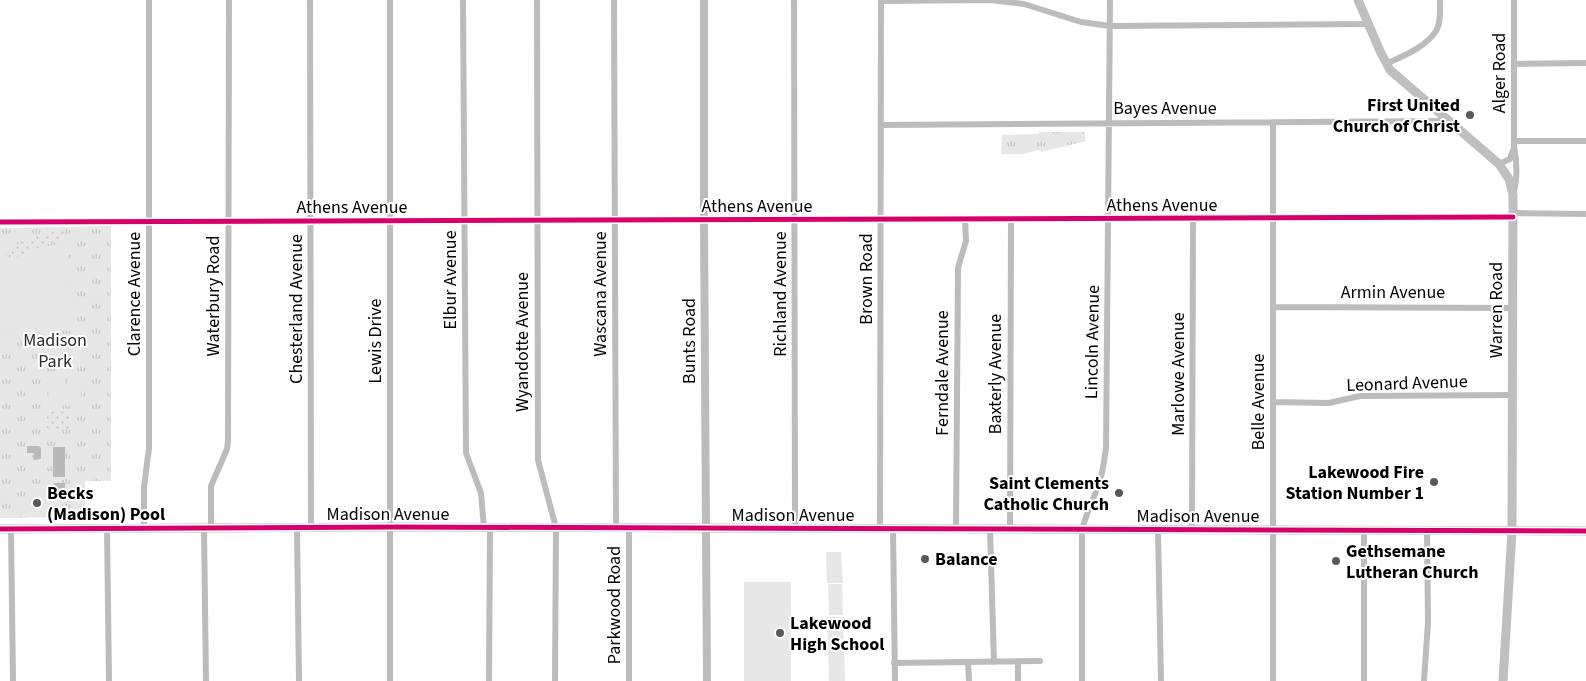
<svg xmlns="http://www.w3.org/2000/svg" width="1586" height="681" font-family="'Source Sans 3',sans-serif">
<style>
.grass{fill:url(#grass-tufts)}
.garden{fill:url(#garden-dots)}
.pitch{fill:#e7e7e7}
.water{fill:#b9b9b9}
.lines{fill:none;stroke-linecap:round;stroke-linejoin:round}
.minor{stroke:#bcbcbc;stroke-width:6}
.tertiary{stroke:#bcbcbc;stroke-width:8}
.secondary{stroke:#bfbfbf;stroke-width:9}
.cycleway-casing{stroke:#fff;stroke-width:8}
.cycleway{stroke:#d6006c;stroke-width:5}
.poi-dot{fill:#595959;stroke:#fff;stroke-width:2}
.labels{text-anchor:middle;stroke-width:4;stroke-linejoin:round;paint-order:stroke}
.street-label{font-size:18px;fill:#000;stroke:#fff}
.poi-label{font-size:18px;font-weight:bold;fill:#000;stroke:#fff;text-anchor:start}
.park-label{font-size:18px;fill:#2b2b2b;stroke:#fff}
</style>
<defs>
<pattern id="grass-tufts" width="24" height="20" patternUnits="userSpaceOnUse" patternTransform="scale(1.25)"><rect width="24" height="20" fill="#e7e7e7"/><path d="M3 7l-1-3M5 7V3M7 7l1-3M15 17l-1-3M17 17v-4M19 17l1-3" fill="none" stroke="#c4c4c4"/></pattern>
<pattern id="garden-dots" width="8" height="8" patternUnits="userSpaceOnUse" patternTransform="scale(1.25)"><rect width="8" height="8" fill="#e7e7e7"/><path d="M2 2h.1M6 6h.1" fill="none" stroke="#c4c4c4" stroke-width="1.8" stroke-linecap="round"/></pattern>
</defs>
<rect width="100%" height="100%" fill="#fff"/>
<path class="grass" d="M1039,132H1084L1086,141L1041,152L1039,150L1023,154H1001L1002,135L1039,134Z
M111,226V481H85V517L0,518V228Z"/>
<path class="garden" d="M64,230L65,241L44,245L15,258L9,248L40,234Z
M47,411L69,413V429L47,428Z"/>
<path class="pitch" d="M57,244H64L67,249L75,327L72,331L0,334V277C18,257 31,250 57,244Z
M0,249L13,261L0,276Z
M49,374L65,375L63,406H48Z
M68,376H82L81,406H66Z
M826,552H841L843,583H827Z
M744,582H791V681H744Z
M828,584H842L843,615H829Z
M827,617H843L845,681H829Z"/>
<path class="water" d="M27,446H39L41,448V459L34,460V453L37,450L34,453H27Z
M53,447H65V477H53Z
M54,483H65V494H53Z"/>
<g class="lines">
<path class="minor" d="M310,0L311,528
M390,0V681
M463,0L466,453L481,493L484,528
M537,0L538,460L556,528L555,681
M614,0L616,528
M794,0L795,529
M881,1L990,0L1024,4L1081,22L1110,26L1369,24
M1386,64C1403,56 1426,47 1436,31C1441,23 1440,10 1440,0
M1514,64L1586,63
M881,125L1449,121
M1514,141H1586
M1499,164L1510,159L1513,150
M1513,194C1518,179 1517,162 1514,146V0
M1513,213L1586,214
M0,222L1513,217
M1273,307L1512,308
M1273,402L1329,403L1360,396L1512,395
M107,528L109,681
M144,528V487L149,448V0
M204,528L206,681
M211,528V486L227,449L228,441L229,0
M297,528L299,681
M11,529L13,681
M880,529L881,0
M893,529L895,681
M956,529L958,268L966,241L965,219
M990,529L994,662
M1010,529L1011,219
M1158,530L1161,681
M1192,530L1193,218
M1364,531V681
M968,662L969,681
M1018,662V681
M894,663L1040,661
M489,681L490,528
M629,681V528
M1082,681V530C1086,514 1093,500 1099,484C1103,473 1104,460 1106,448L1110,0
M1273,681V122
M1424,681L1428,622L1427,531"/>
<path class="tertiary" d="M704,0V223L707,681"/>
<path class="secondary" d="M1358,0L1380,51L1390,70L1499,164L1509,179L1513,195L1512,531L1503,681
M0,529L397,527L1586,531"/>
<g class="cycleway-casing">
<path id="cycleway" d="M0,222L1513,217
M0,529L397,527L1586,531"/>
</g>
<use href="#cycleway" class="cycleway"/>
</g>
<g class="poi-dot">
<circle cx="1470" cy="115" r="5"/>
<circle cx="1434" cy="482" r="5"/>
<circle cx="1119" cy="493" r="5"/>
<circle cx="37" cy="503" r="5"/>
<circle cx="925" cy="559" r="5"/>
<circle cx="1336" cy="561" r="5"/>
<circle cx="780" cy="633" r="5"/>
</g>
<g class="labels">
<g class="street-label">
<text transform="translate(1499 73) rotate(-90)" y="6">Alger Road</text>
<text x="1165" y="114">Bayes Avenue</text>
<text x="1162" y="211">Athens Avenue</text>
<text x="757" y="212">Athens Avenue</text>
<text x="352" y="213">Athens Avenue</text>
<text transform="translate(866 279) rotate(-90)" y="6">Brown Road</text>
<text transform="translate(450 280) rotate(-90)" y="6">Elbur Avenue</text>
<text x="1393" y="298">Armin Avenue</text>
<text transform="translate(134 294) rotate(-90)" y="6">Clarence Avenue</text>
<text transform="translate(600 294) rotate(-90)" y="6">Wascana Avenue</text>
<text transform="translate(780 294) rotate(-90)" y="6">Richland Avenue</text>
<text transform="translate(213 296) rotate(-90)" y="6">Waterbury Road</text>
<text transform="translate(296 309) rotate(-90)" y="6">Chesterland Avenue</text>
<text transform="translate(1496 310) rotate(-90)" y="6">Warren Road</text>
<text transform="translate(375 341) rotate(-90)" y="6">Lewis Drive</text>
<text transform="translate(689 341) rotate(-90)" y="6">Bunts Road</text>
<text transform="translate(522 342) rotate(-90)" y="6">Wyandotte Avenue</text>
<text transform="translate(1092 342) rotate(-89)" y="6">Lincoln Avenue</text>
<text transform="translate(942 373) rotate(-90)" y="6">Ferndale Avenue</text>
<text transform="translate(995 374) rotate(-90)" y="6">Baxterly Avenue</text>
<text transform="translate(1178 374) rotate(-90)" y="6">Marlowe Avenue</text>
<text transform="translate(1407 383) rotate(-2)" y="6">Leonard Avenue</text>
<text transform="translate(1258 402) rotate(-90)" y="6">Belle Avenue</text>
<text x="388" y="520">Madison Avenue</text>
<text x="793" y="521">Madison Avenue</text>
<text x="1198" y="522">Madison Avenue</text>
<text transform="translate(614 605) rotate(-90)" y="6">Parkwood Road</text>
</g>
<g class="poi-label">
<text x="1460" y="111" text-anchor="end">First United<tspan x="1460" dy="21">Church of Christ</tspan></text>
<text x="1424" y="478" text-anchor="end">Lakewood Fire<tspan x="1424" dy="21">Station Number 1</tspan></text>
<text x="1109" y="489" text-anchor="end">Saint Clements<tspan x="1109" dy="21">Catholic Church</tspan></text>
<text x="47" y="499">Becks<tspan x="47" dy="21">(Madison) Pool</tspan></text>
<text x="1346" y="557">Gethsemane<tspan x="1346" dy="21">Lutheran Church</tspan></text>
<text x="935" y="565">Balance</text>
<text x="790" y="629">Lakewood<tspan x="790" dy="21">High School</tspan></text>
</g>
<g class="park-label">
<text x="55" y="346">Madison<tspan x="55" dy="21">Park</tspan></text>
</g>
</g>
</svg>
